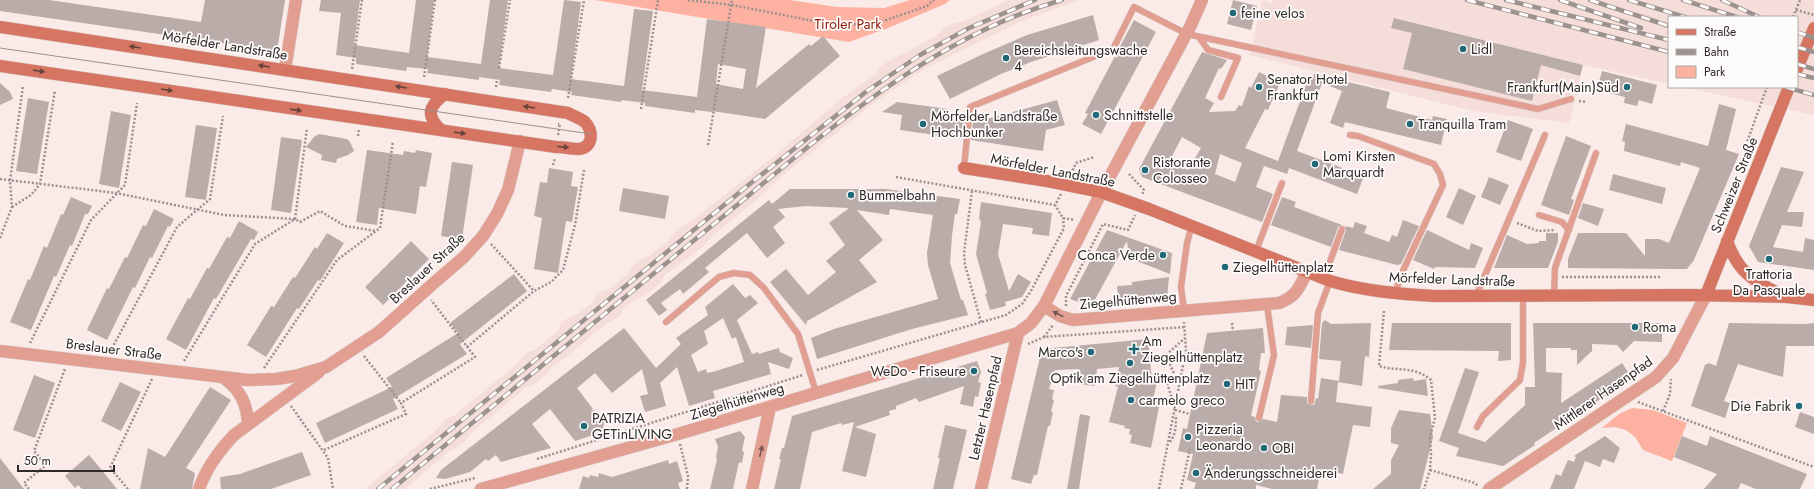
<svg xmlns="http://www.w3.org/2000/svg" width="1814" height="489" font-family="Jost,sans-serif">
<style>
.built{fill:#f5ded9}
.green{fill:#fdb1a1}
.building{fill:#baaca9;fill-rule:evenodd}
.lines{fill:none;stroke-linecap:round;stroke-linejoin:round}
.lane-casing{stroke:#d5c8c6;stroke-width:7}
.street-casing{stroke:#d5c8c6;stroke-width:13}
.secondary-casing{stroke:#d5c8c6;stroke-width:13}
.path{stroke:#9a908e;stroke-width:2.5;stroke-dasharray:2 2;stroke-linecap:butt}
.lane{stroke:#e29f91;stroke-width:6}
.street{stroke:#e29f91;stroke-width:12}
.secondary{stroke:#d67562;stroke-width:12}
.tram{stroke:#9c928f;stroke-width:1}
.rail-casing{stroke:#9c928f;stroke-width:4.5}
.rail{stroke:#fefbfb;stroke-width:3;stroke-dasharray:9;stroke-linecap:butt}
.oneway{fill:#69443d}
.oneway2{fill:#775953}
.poi-dot{fill:#206876;stroke:#fefbfb;stroke-width:1.5}
.labels{text-anchor:middle;stroke-width:3.5;stroke-linejoin:round;paint-order:stroke}
.poi-label{font-size:14px;fill:#2f2a29;stroke:#fefbfb;text-anchor:start}
.park-label{font-size:14px;fill:#8e1903;stroke:#fefbfb}
.street-label{font-size:14px;fill:#2f2a29;stroke:#fefbfb}
</style>
<rect width="100%" height="100%" fill="#faebe8"/>
<path class="built" d="M1008,0H1079L1020,22L926,68L875,102L783,175L760,197L710,238L704,246L665,275L661,282L646,295L638,298L623,309L621,315L614,320L609,322L593,334L579,347L549,370L548,373L535,384L528,386L470,434L465,442L447,453L405,489H365L433,433L446,419L455,415L517,364L520,359L529,351H533L558,331L560,324L569,317L578,314L593,302L595,297L602,291L608,290L628,274L632,266L640,260L649,256L670,239L677,230L694,219L772,158L841,99L877,73L878,68L895,57L904,54L937,35L945,27L954,23L964,21Z
M1262,0L1272,3L1273,0H1814V115L1682,87H1797V17H1669V84L1583,65L1569,123L1473,111L1250,55Z"/>
<path class="green" d="M595,0H790L837,7L884,8L910,0H950L945,4L888,28L849,42Z
M1632,408L1653,410L1687,423L1672,461L1643,450L1635,437L1626,430L1615,427L1602,428L1619,414Z"/>
<path class="building" d="M0,0H49L201,22L205,0H285L277,51L0,11Z
M321,0H360L354,45L409,53L416,0H434L427,57L481,64L490,0H508L499,68L553,75L564,0L581,2L571,79L624,86L634,9L653,11L642,90L697,97L707,19L766,27L756,88L809,44L811,46L823,36L840,56L765,119L712,111V112L695,110V113L645,106V103L622,100L621,102L571,95L572,92L552,89L551,92L499,85L500,80L479,77V80L427,73L428,69L407,67L406,71L356,64V58L336,55L341,13L319,11ZM718,64L746,69L743,89L716,84Z
M1233,0L1257,6L1251,30L1227,24Z
M1093,15L1099,40L1031,62L1001,74L950,99L937,76L983,54L1027,35Z
M1394,18L1583,65L1580,76L1541,65L1532,101L1403,69L1412,33L1391,28Z
M1134,20L1156,32L1101,134L1082,124L1088,114L1085,113Z
M1202,52L1227,60L1221,69L1219,68L1205,98L1214,103L1209,112L1235,111L1239,105L1242,106L1249,86L1251,88L1259,72L1280,83L1268,110L1265,109L1245,148L1278,161L1309,77L1313,78L1314,74L1390,92L1386,108L1432,120L1433,116L1447,119L1441,145L1345,122L1343,128L1330,123L1342,91L1322,83L1297,151L1364,176L1357,194L1289,168L1287,174L1264,166L1256,187L1273,194L1262,222L1142,177L1139,169ZM1182,137L1201,148L1188,170L1169,162ZM1220,154L1242,163L1235,182L1215,174Z
M1602,71L1657,85L1652,104L1639,100L1637,106L1624,103L1625,97L1597,90Z
M0,83L10,92L13,99L0,105Z
M28,98L49,102L37,174L16,171Z
M1057,100L1065,125L1046,130L1043,151L971,140L973,122L976,123V118L987,119Z
M897,102L948,109L947,118L964,121L962,139L900,130L902,115L882,112Z
M1719,104L1736,109L1726,150L1739,154L1694,260L1687,269H1677L1568,268V259L1578,233H1626L1645,256V239H1659L1669,243L1700,168L1681,162L1680,166L1624,151L1625,142L1622,141L1626,124L1708,146Z
M111,111L131,115L119,188L99,184Z
M1508,120L1533,129L1521,161L1496,152Z
M196,125L217,128L206,200L185,197Z
M319,134L347,139L350,142L354,151L348,155L337,159L336,163L321,160L322,155L306,147L314,137Z
M1566,136L1591,146L1571,199L1574,200L1569,215L1541,205Z
M281,137L302,140L291,213L271,210Z
M367,150L403,155L404,151L415,153L416,150L432,153L426,187L420,186L416,214L379,208L377,225L356,222Z
M452,162L473,165L462,239L441,236Z
M1781,167L1804,172L1787,212H1804L1802,227L1782,225L1773,247L1803,252L1805,238L1814,240V270L1758,262L1749,246Z
M549,168L573,172L571,186L578,187L572,222L566,221L558,273L534,269L542,218L534,216L540,182L547,183Z
M1613,174L1666,188L1662,204L1609,190Z
M1489,177L1509,185L1500,205L1481,197Z
M623,188L669,196L665,219L619,211Z
M1459,188L1476,196L1463,225L1446,217Z
M790,189H886L960,199L957,214H955L952,235L950,263L961,300H963L968,315L912,329L817,359L811,338L834,329L938,299L928,265L927,253L933,215L890,209L889,215L857,210L883,240L859,260L877,282L807,321L806,325L770,282L786,269L808,295L836,272L826,261L845,245L829,223L849,208L806,206L778,209L785,217L773,227L785,243L767,258L747,233L705,268L709,272L683,294L680,289L661,303L667,310L659,316L646,300L769,200L772,204Z
M71,197L92,206L88,214H85L72,246L70,245L56,277L54,276L31,330L10,322L28,279L30,280L44,246L47,248L61,214L63,215Z
M1282,197L1296,202L1294,207L1342,225L1338,227L1331,247L1271,225Z
M981,202L1052,213L1049,236L1032,234L1033,228L1003,224L998,254L1009,291L1018,274L1031,282L1022,297L1005,302L1006,306L990,310L985,294L987,293L976,254L981,222L979,218Z
M1583,203L1604,209L1598,226L1578,218Z
M154,209L174,219L170,227L168,226L152,258L150,257L135,288L133,287L107,340L87,330L107,288L109,289L125,257L127,258L143,225L146,226Z
M1403,220L1419,226L1401,264L1397,265L1339,250L1346,230L1345,226L1353,228L1355,222L1367,226L1364,233L1389,242L1392,235L1397,237Z
M239,221L258,232L254,240L251,239L216,299L214,298L186,350L166,339L188,298L190,299L207,268L209,269L227,237L230,238Z
M1107,230L1172,253L1170,274L1129,258L1127,241L1092,305L1088,303L1087,305L1070,299Z
M1427,230L1469,250L1471,243L1483,248L1475,268L1435,267L1434,269L1413,260Z
M327,233L344,243L320,281L318,280L299,309L297,308L266,357L247,345L271,306L274,307L293,277L295,278L315,247L317,249Z
M1546,233H1558V242L1548,268H1494L1507,235L1527,244L1539,243V241H1546Z
M411,241L429,259L383,305L365,287Z
M514,274L527,291L460,344L467,354L393,399L398,409L325,443L316,423L392,387L386,378L458,333L450,323Z
M1169,277L1167,299L1119,303L1117,286L1132,285V282Z
M733,284L745,298L750,295L758,303L737,320L752,354L758,352L759,354L779,348L780,352L793,358L789,369L768,362L771,374L713,391L715,398L689,406L677,367L660,383L666,406L645,412L640,396L648,394L642,369L612,393L595,373L577,388L593,409L590,411L594,410L604,423L603,430L600,433L575,441L550,409L532,424L551,448L501,462L496,455L488,461L486,459L470,472L445,479L436,478L441,470L624,328L656,368L681,344L676,338L708,315L705,307ZM723,318L732,339L736,337L744,362L716,371L707,373L706,369L698,372L691,355L708,344L704,331Z
M1325,320L1331,324L1371,323L1369,357L1365,356L1362,386L1338,382L1336,402L1372,407L1370,427L1353,425L1343,474L1321,469L1317,489H1272L1256,485V489H1194L1196,483L1187,480L1193,454L1178,451L1183,428L1187,429L1207,333L1263,328L1265,353H1261L1259,370L1261,371L1251,416L1255,417L1256,421L1258,422L1263,419L1277,422L1281,395L1307,397V403L1313,405L1315,403L1316,398L1318,399L1321,378L1339,381L1341,361L1319,359L1322,323Z
M1392,323H1511V360L1498,361L1499,351L1389,350Z
M1533,323H1662V342L1634,341L1623,352L1617,345L1592,344V351L1577,365V350H1571V348H1546V372L1562,373L1561,403L1622,363L1632,378L1534,443L1535,445L1503,466L1456,456L1459,448L1439,441L1465,368L1479,372L1458,433L1485,442L1525,405V387H1535Z
M1729,323L1805,324L1814,323V346H1786L1783,377L1738,364L1724,401L1730,403L1725,418L1691,406L1705,365L1709,363L1716,366Z
M1313,325L1311,348L1285,345L1287,327Z
M1148,339L1152,381L1157,382L1153,400L1157,401L1156,406L1159,407L1151,448L1130,443L1132,435L1129,434L1130,429L1124,428L1125,426L1109,422L1118,387L1115,386L1119,367L1097,369L1095,386L1079,384V381L1077,380L1079,369L1055,370L1049,389L1054,390L1052,399L1054,400L1051,412H1053L1050,426H1048L1037,475H1034L1031,484L1011,479L1042,349Z
M977,361L981,372L978,382L981,383L978,397L975,396L973,407L960,404L964,386L919,402L916,398L896,406V409L889,411L890,415L855,427L876,434L866,477L842,471L854,422L842,425L841,423L812,432L800,489H774L781,459H779L782,448H784L792,416Z
M34,375L55,383L35,438L13,430Z
M1413,378L1414,381L1426,379L1428,396L1378,388V386L1398,383V380Z
M120,382L141,392L121,431L101,421Z
M210,387L231,400L186,468L195,473L192,489H140L148,448L165,457Z
M1399,410L1430,414L1433,437L1420,489H1373L1391,474V460L1399,445L1391,443V428Z
M1800,412L1814,417V434L1795,427Z
M1080,414L1090,416L1079,489H1067Z
M945,425L967,430L953,489H933L940,458H938Z
M740,431L745,437L742,451L744,452L742,463L739,462L733,489H710L717,459L716,457L718,447L715,439Z
M1605,436L1620,448L1614,463L1603,459L1600,467L1585,461L1574,489H1550L1556,474L1561,476L1568,460L1574,462L1576,457L1578,458L1574,456Z
M1682,436L1707,446L1710,436L1807,474L1800,489H1756L1741,483L1738,489H1704L1717,474L1674,457Z
M302,452L311,475L271,489H221L220,477L240,474Z
M89,455L101,469L117,489H82L78,485L75,488L65,476Z
M0,458L24,489H0Z
M668,460L669,464L677,461L683,481L678,483L680,489H579L583,476L589,478L590,475L598,477L599,473L612,477Z"/>
<g class="lines">
<g class="lane-casing">
<path id="lane" d="M1199,37L1208,50L1238,58L1221,97
M1350,135L1358,136L1434,164L1440,174L1443,185L1401,275L1395,294
M964,168L970,107L1113,49L1134,7L1187,34L1538,109L1571,99
M1539,215L1562,222L1569,230
M1256,251L1282,183
M1324,278L1342,229
M1476,296L1545,135
M1554,296L1555,268L1596,153
M1184,310L1181,287L1187,243L1192,225
M666,322L719,277L734,273L750,275L764,288L798,334L816,392
M1311,401L1318,313L1330,281
M1259,418L1274,355L1267,305
M1477,427L1483,416L1520,380L1523,362V296"/>
</g>
<g class="street-casing">
<path id="street" d="M285,70L296,0
M1044,306L1060,316L1073,320L1279,303C1296,297 1299,288 1307,272
M0,351L248,380L276,379L295,376L326,367L379,332L435,282L464,257L483,236L497,214L508,190L520,141
M224,378C240,390 247,403 248,424
M199,489C206,468 219,451 234,435L319,372
M481,489L678,434L1018,333L1031,323L1044,306L1100,195L1190,27L1202,0
M752,489L770,407
M981,489L1018,333
M1489,489L1656,377L1673,358L1706,295"/>
</g>
<g class="secondary-casing">
<path id="secondary" d="M0,27L568,113C573,116 580,118 585,122C593,131 594,147 579,149C572,149 563,147 556,147L0,66
M1797,69L1814,28
M441,130C425,115 429,106 445,94
M964,168L1047,181L1101,192L1149,209L1330,281C1364,291 1399,294 1434,296L1688,295L1787,297L1814,300
M1727,241C1738,272 1753,281 1782,295
M1706,295L1789,87"/>
</g>
<path class="path" d="M688,0L732,5L824,23L872,25L927,6L934,0
M1796,10L1814,15
M1793,17L1800,0
M499,68L510,0
M352,69L362,0
M424,77L435,0
M496,87L497,80
M568,98L584,0
M1579,101L1587,102
M641,109L658,0
M558,135L560,124H558
M358,136L359,129
M708,145L732,0
M1746,145L1767,87
M553,165L555,158
M1071,174L1076,163L1094,157
M1129,174L1144,190L1142,195
M896,177L1055,205
M0,179L116,193L224,215L295,219L300,222L320,211L345,226L376,231
M972,191L964,253L965,265L981,322
M1061,194L1055,205L1063,218L1075,220
M12,207L31,195L40,184L55,90
M1517,223L1538,231L1554,230
M0,238L12,207L10,181L23,86
M491,244L534,291
M1562,277H1662
M1066,306V296L1103,224L1128,230L1135,215
M1384,311L1379,366C1398,372 1413,365 1431,380L1435,418L1430,437L1431,455L1430,470L1424,489
M1232,323L1233,331
M1044,337L1053,325
M30,343L91,220L125,185L137,103
M1028,344L1044,337L1185,327
M467,347L534,291L551,282L563,270L575,225L584,170
M110,352L177,227L210,199L223,116
M364,356L401,403
M184,361L255,244L295,219L307,128
M264,368L337,260L380,228L393,141
M817,370L1006,315L1022,304L1031,291L1064,228L1063,218
M1638,402L1814,467
M291,406L328,458L333,489
M1175,408L1167,383L1175,376L1166,355L1185,338
M1175,410L1190,414
M1663,411L1670,394L1671,379
M1170,442C1176,434 1176,425 1176,415
M680,444L688,476L687,489
M324,450L406,414L401,403L475,357L431,300
M537,459L803,375
M1430,470L1475,483L1478,486
M29,489L24,483L46,465L34,451L65,369
M128,489L110,468L152,379
M430,489L475,478
M1159,489L1186,350L1184,322
M1181,489L1190,449"/>
<use href="#lane" class="lane"/>
<use href="#street" class="street"/>
<use href="#secondary" class="secondary"/>
<path class="tram" d="M0,48L591,134"/>
<g class="rail-casing">
<path id="rail" d="M1467,0L1669,52
M1506,0L1669,40
M1560,0L1641,28
M1590,0L1669,26
M1629,0L1685,17
M1683,0L1737,17
M1722,0L1759,17
M1797,32L1814,38
M1797,47L1814,52
M1797,64L1814,69
M1797,74L1814,78
M1786,87L1814,95
M378,489L751,183L867,91L920,55L969,28L1035,0
M392,489C498,402 603,315 709,228C816,141 927,38 1062,0"/>
</g>
<use href="#rail" class="rail"/>
</g>
<defs><path id="oneway-solid" d="M-6-.8H1V-3.2L6.5 0L1 3.2V.8H-6Z"/></defs>
<g class="oneway">
<use href="#oneway-solid" transform="translate(135 47) rotate(-171)"/>
<use href="#oneway-solid" transform="translate(264 66) rotate(-171)"/>
<use href="#oneway-solid" transform="translate(39 71) rotate(8)"/>
<use href="#oneway-solid" transform="translate(401 87) rotate(-171)"/>
<use href="#oneway-solid" transform="translate(167 90) rotate(8)"/>
<use href="#oneway-solid" transform="translate(529 107) rotate(-171)"/>
<use href="#oneway-solid" transform="translate(296 110) rotate(8)"/>
<use href="#oneway-solid" transform="translate(460 133) rotate(7)"/>
<use href="#oneway-solid" transform="translate(563 147) rotate(5)"/>
</g>
<g class="oneway2">
<use href="#oneway-solid" transform="translate(1058 314) rotate(-153)"/>
<use href="#oneway-solid" transform="translate(761 451) rotate(-77)"/>
</g>
<g class="poi-dot">
<circle cx="1233" cy="13" r="4"/>
<circle cx="1463" cy="49" r="4"/>
<circle cx="1006" cy="58" r="4"/>
<circle cx="1259" cy="87" r="4"/>
<circle cx="1627" cy="87" r="4"/>
<circle cx="1096" cy="115" r="4"/>
<circle cx="923" cy="124" r="4"/>
<circle cx="1410" cy="124" r="4"/>
<circle cx="1315" cy="164" r="4"/>
<circle cx="1145" cy="170" r="4"/>
<circle cx="851" cy="195" r="4"/>
<circle cx="1163" cy="255" r="4"/>
<circle cx="1769" cy="259" r="4"/>
<circle cx="1225" cy="267" r="4"/>
<circle cx="1635" cy="327" r="4"/>
<path d="M1132 343h4v4h4v4h-4v4h-4v-4h-4v-4h4z"/>
<circle cx="1091" cy="352" r="4"/>
<circle cx="1130" cy="363" r="4"/>
<circle cx="974" cy="371" r="4"/>
<circle cx="1227" cy="384" r="4"/>
<circle cx="1131" cy="400" r="4"/>
<circle cx="1799" cy="406" r="4"/>
<circle cx="584" cy="426" r="4"/>
<circle cx="1188" cy="437" r="4"/>
<circle cx="1264" cy="448" r="4"/>
<circle cx="1196" cy="473" r="4"/>
</g>
<g class="labels">
<g class="poi-label">
<text x="1241" y="18">feine velos</text>
<text x="1471" y="54">Lidl</text>
<text x="1014" y="55">Bereichsleitungswache<tspan x="1014" dy="16">4</tspan></text>
<text x="1267" y="84">Senator Hotel<tspan x="1267" dy="16">Frankfurt</tspan></text>
<text x="1619" y="92" text-anchor="end">Frankfurt(Main)Süd</text>
<text x="1104" y="120">Schnittstelle</text>
<text x="931" y="121">Mörfelder Landstraße<tspan x="931" dy="16">Hochbunker</tspan></text>
<text x="1418" y="129">Tranquilla Tram</text>
<text x="1323" y="161">Lomi Kirsten<tspan x="1323" dy="16">Marquardt</tspan></text>
<text x="1153" y="167">Ristorante<tspan x="1153" dy="16">Colosseo</tspan></text>
<text x="859" y="200">Bummelbahn</text>
<text x="1155" y="260" text-anchor="end">Conca Verde</text>
<text x="1233" y="272">Ziegelhüttenplatz</text>
<text x="1769" y="279" text-anchor="middle">Trattoria<tspan x="1769" dy="16">Da Pasquale</tspan></text>
<text x="1643" y="332">Roma</text>
<text x="1142" y="346">Am<tspan x="1142" dy="16">Ziegelhüttenplatz</tspan></text>
<text x="1083" y="357" text-anchor="end">Marco's</text>
<text x="966" y="376" text-anchor="end">WeDo - Friseure</text>
<text x="1130" y="383" text-anchor="middle">Optik am Ziegelhüttenplatz</text>
<text x="1235" y="389">HIT</text>
<text x="1139" y="405">carmelo greco</text>
<text x="1791" y="411" text-anchor="end">Die Fabrik</text>
<text x="592" y="423">PATRIZIA<tspan x="592" dy="16">GETinLIVING</tspan></text>
<text x="1196" y="434">Pizzeria<tspan x="1196" dy="16">Leonardo</tspan></text>
<text x="1272" y="453">OBI</text>
<text x="1204" y="478">Änderungsschneiderei</text>
</g>
<g class="park-label">
<text x="848" y="29">Tiroler Park</text>
</g>
<g class="street-label">
<text transform="translate(225 45) rotate(9)" y="5">Mörfelder Landstraße</text>
<text transform="translate(1053 170) rotate(11)" y="5">Mörfelder Landstraße</text>
<text transform="translate(1734 185) rotate(-68)" y="5">Schweizer Straße</text>
<text transform="translate(427 268) rotate(-43)" y="5">Breslauer Straße</text>
<text transform="translate(1452 279) rotate(2)" y="5">Mörfelder Landstraße</text>
<text transform="translate(1128 300) rotate(-5)" y="5">Ziegelhüttenweg</text>
<text transform="translate(114 349) rotate(7)" y="5">Breslauer Straße</text>
<text transform="translate(1603 393) rotate(-35)" y="5">Mittlerer Hasenpfad</text>
<text transform="translate(737 401) rotate(-17)" y="5">Ziegelhüttenweg</text>
<text transform="translate(985 408) rotate(-77)" y="5">Letzter Hasenpfad</text>
</g>
</g>
<rect x="1668" y="16" width="130" height="72" fill="#fefbfb" stroke="#aba7a7"/>
<rect x="1676" y="29" width="20" height="6" fill="#d67562" stroke="#aba7a7"/>
<text x="1704" y="36" font-size="12" fill="#2f2a29">Straße</text>
<rect x="1676" y="49" width="20" height="6" fill="#9c928f" stroke="#aba7a7"/>
<text x="1704" y="56" font-size="12" fill="#2f2a29">Bahn</text>
<rect x="1676" y="66" width="20" height="12" fill="#fdb1a1" stroke="#aba7a7"/>
<text x="1704" y="76" font-size="12" fill="#2f2a29">Park</text>
<path d="M18 465v6h96v-6" fill="none" stroke="#2f2a29" stroke-width="2"/>
<text x="24" y="465" font-size="12" fill="#2f2a29" stroke="#fefbfb" stroke-width="3" paint-order="stroke">50 m</text>
</svg>
